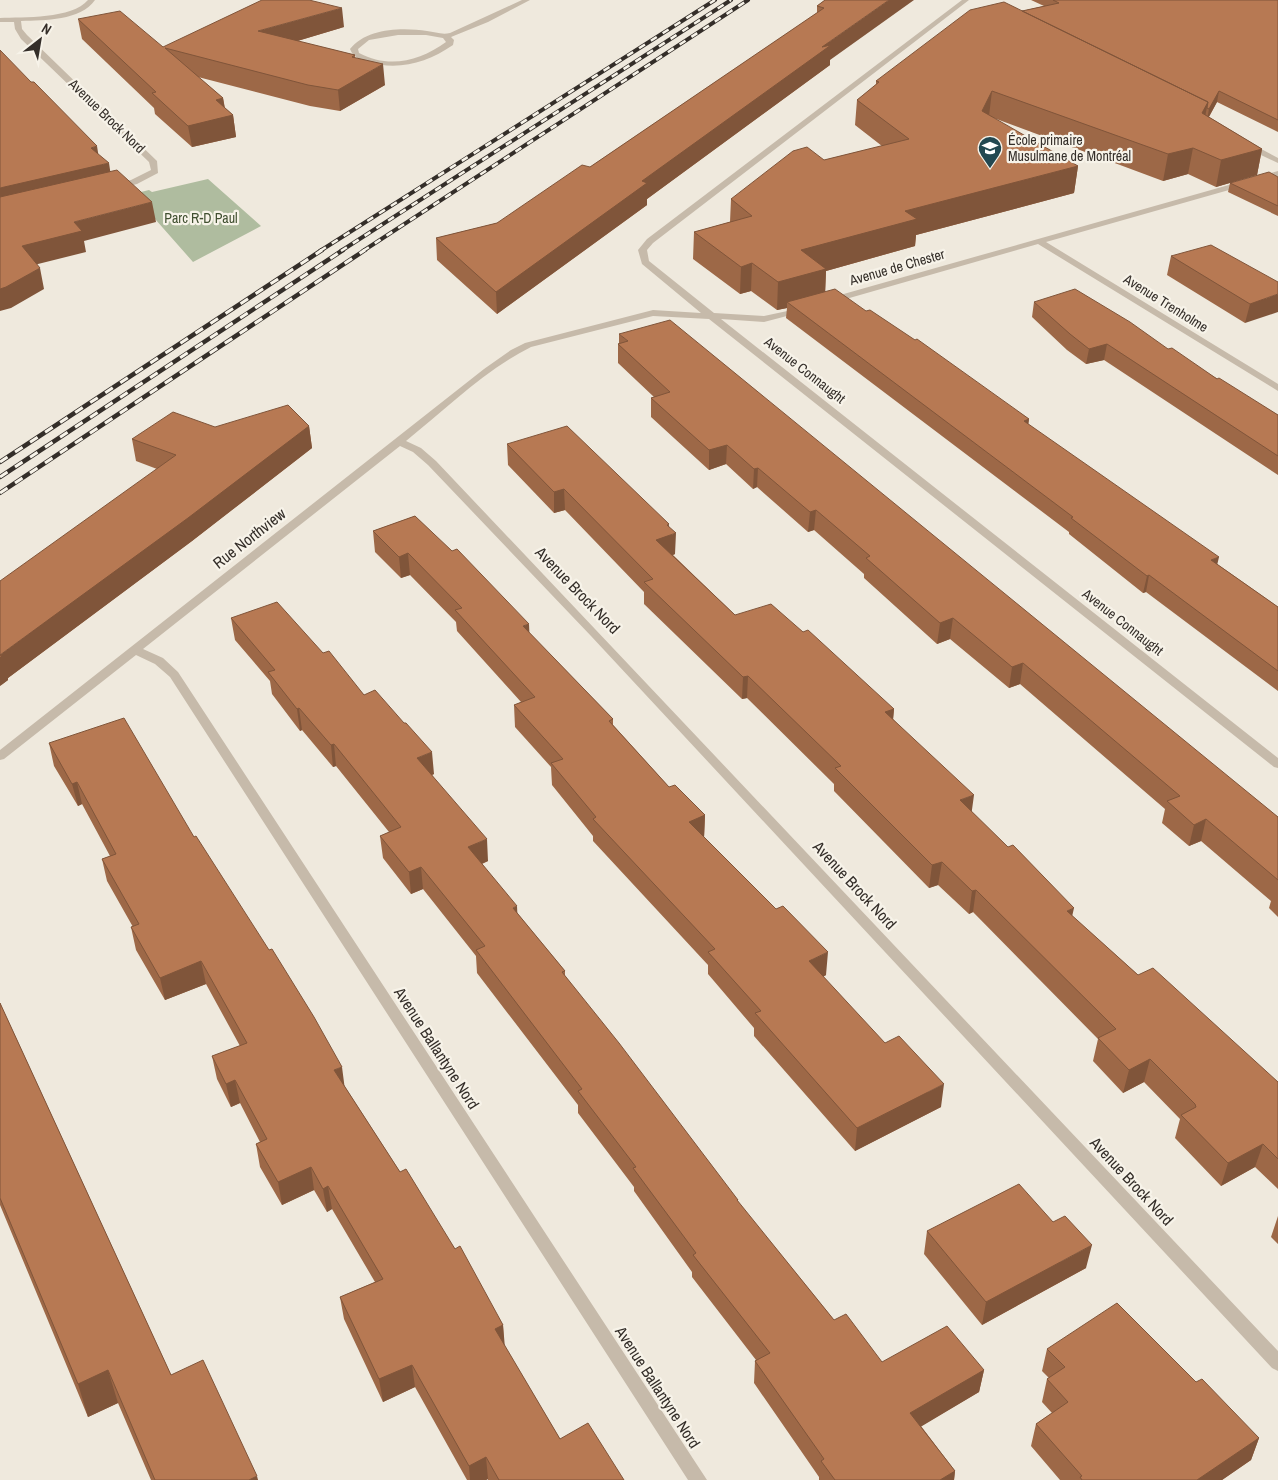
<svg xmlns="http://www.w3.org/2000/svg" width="1278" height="1480" font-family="'Archivo Narrow',sans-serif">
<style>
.green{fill:#afbc9f}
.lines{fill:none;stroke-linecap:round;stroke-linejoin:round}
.street{fill:#c6baaa;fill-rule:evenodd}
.rail-far1-casing{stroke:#342e29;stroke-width:4}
.rail-casing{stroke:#342e29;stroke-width:4.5}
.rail-far1{stroke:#f7f3e9;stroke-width:2.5;stroke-dasharray:7;stroke-linecap:butt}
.rail{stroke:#f7f3e9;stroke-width:3;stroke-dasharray:9;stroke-linecap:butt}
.wall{fill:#9d6847}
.shaded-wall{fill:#80553a}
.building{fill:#b77953;stroke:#80553a}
.labels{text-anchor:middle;stroke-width:4.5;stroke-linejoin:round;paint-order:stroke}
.far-street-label{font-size:14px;fill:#342e29;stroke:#f7f3e9}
.far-poi-label{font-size:14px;fill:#342e29;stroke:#f7f3e9;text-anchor:start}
.far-park-label{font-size:14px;fill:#404f30;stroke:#f7f3e9}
.street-label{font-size:16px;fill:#342e29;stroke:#f7f3e9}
</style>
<rect width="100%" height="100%" fill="#efe9dd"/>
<path class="green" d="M208,179L261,226L193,262L133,194L149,190L152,192Z"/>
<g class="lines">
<path class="street" d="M88,0H95C80,21 45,20 21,21L22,29L27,35L157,161L158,173L137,184L114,190L110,187L111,185L131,180L151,170L149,162L21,39L15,29L14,22H0V18C23,17 72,19 88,0Z
M522,0H530L488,22L451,37L454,40L453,45C427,63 398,71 368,62C360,60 353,57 350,49C366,28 403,27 427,31C435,32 442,35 450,33ZM398,35H426L443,38L446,42C420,61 389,69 359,53L358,49L369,40Z
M962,0H969L653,243L647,250L649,261L714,313L764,316L806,307V311L764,322L721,319L1278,758V768L1274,767L709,319L653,316L531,347C485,370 446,409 406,441L421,448L436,461L1278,1351V1371L1272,1368L591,636L428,465L413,452L400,446L143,649L163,658L178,672L707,1480H688L170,677L155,664L136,655L4,759L0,760V750L484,369L511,350L525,343L653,310L701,313L642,264L638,250L647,239Z
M1244,143H1250L1278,158V163L1244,147Z
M1278,171V176L1046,242L1278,384V391L1038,244L832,303L829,304L824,301L826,299Z"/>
<g class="rail-far1-casing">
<path id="rail-far1" d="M320,251L715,0
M341,251L731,0
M363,251L748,0"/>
</g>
<g class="rail-casing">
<path id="rail" d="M0,462L322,250
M0,477L343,250
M0,493L365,250"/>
</g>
<use href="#rail-far1" class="rail-far1"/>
<use href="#rail" class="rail"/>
</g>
<path class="wall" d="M825,0L830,65L647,199V205L497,314L437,260L436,238L497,223L590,167L817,13V6Z
M1031,0H1278V132L1217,102L1209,117L1262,149L1257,175L1216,187L1188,174L1163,181L991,117L1078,166L1074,193L916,235L915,246L826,271L825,292L866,311L1029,419L1028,424L1217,564L1278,607V691L1146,592L1143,593L1069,534V532L786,318L787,308L777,310L751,291L740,294L693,259L694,232L730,222L731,199L824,160L882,146L855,125L857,100L876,85V81L1022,11L1044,6Z
M78,19L163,47L344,27L297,41L355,55V58L385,85L340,111L310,106L198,77L223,98L225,108L233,115L236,137L192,147L155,114L154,108L82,39Z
M1278,177V216L1228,192L1230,183Z
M1171,256L1278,282L1245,323L1167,275Z
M1034,302L1168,349L1278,415V475L1104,360L1086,364L1067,350L1032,317Z
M619,334L1278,817V917L1269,908L1271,901L1201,841L1189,846L1162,823L1165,809L1020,684L1009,688L950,639L937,644L864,578V574L814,530L808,532L757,487L753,489L726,464L709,470L651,417V398L654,397L618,363V344L619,343Z
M309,426L312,448L192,541L8,678V680L0,686L157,469L136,461L132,439L215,427Z
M507,444L669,526L675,554L673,555L735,615L894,709L893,719L972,812L1072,916L1138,975L1278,1082V1189L1255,1167L1221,1186L1175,1138L1180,1119L1144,1082L1123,1093L1093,1061L1098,1039L973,912L969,914L938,885L929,888L834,791V784L747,698L742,699L644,604V592L565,510L554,513L508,465Z
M415,516L529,633L613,719V725L669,787L705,815L704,838L826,975L823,977L941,1107L855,1151L754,1036V1028L708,974V965L593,841V836L552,785L551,767L515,727L514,705L521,702L457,631L456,622L410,575L401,578L375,552L373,531Z
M231,618L323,653L364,695L434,774L432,775L488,861L482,864L517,913L565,971V976L738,1202L834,1320L882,1362L984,1370L979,1392L921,1426L955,1471L954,1480H819V1477L754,1383L755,1361L756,1360L692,1277V1272L634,1191V1187L578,1113V1105L477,973L476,956L423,889L411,894L383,858L380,836L389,832L336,766L333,767L302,730L300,731L272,694L270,681L235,640Z
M49,743L194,837L345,1087L400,1172L455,1249L503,1325L504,1345L560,1439L624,1480H488V1479L486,1480H467L415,1387L383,1402L344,1319L340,1297L375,1282L332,1209L327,1212L314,1190L282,1205L260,1167L256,1144L260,1142L240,1103L231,1107L217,1079L212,1056L240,1046L206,984L165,1000L136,950L131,927H133L107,881L102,859L110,856L82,804L78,806L54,766Z
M0,1003L171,1375L258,1480H151L118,1403L88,1417L0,1205Z
M1278,1216V1244L1271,1237Z
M927,1231L1086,1268L982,1325L924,1254Z
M1047,1349L1196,1382L1259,1438L1251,1460L1222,1480H1060L1031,1446L1036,1424L1052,1413L1042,1402L1047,1379L1049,1378L1042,1371Z"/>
<path class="shaded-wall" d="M889,0H914L830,60V65L647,199V205L497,314L496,292L642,181L822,47Z
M342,8L344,27L261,52L258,31Z
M383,64L385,85L340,111L338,90Z
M992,91L989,116L982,111Z
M1219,91L1217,102L1207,120L1209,109Z
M223,98L226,117L233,115L236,137L192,147L188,126L216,100Z
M1208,102L1203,127L1202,113Z
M97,146L100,165L109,163L112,183L0,209V188L91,148Z
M1193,148L1188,174L1163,181L1168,154Z
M1262,149L1257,175L1216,187L1221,160Z
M1078,166L1074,193L916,235L915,246L826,271L825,297L787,302V308L777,310L778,282L801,250L905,211Z
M152,202L156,222L84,241L86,252L26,267L22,246L74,222Z
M752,263L751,291L740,294L741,267Z
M40,268L44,289L11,308L0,311V289Z
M1278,294V312L1245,323L1250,304Z
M1107,344L1104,360L1086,364L1089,349Z
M1029,419L1027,435L1024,421Z
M309,426L312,448L192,541L8,678V680L0,686V655Z
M727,445L726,464L709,470V450Z
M758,468L757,487L753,489L754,469Z
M564,489L565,510L554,513V492Z
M816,510L814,530L808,532L810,512Z
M669,524L668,536L676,533L675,554L656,561V540L667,525Z
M408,553L410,575L401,578L399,557Z
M1219,557L1215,574L1211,560Z
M1149,575L1146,592L1143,593L1147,576Z
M953,618L950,639L937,644L940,623Z
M529,624L530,646L523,626Z
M1023,663L1020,684L1009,688L1012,667Z
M748,676L747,698L742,699L743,677Z
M299,708L302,730L300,731L297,709Z
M894,709L892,731L885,712Z
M334,744L336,766L333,767L331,745Z
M432,752L434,774L419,780L417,758Z
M77,782L82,804L78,806L72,784Z
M974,795L971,817L960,800Z
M705,815L704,838L689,822Z
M1206,819L1201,841L1189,846L1194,825Z
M487,839L488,861L469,869L468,847Z
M942,862L938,885L929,888L932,865Z
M421,867L423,889L411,894L409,872Z
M976,890L973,912L969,914L972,891Z
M517,906L518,928L513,908Z
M1074,908L1069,930L1067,911Z
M828,952L826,975L807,984L809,961Z
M201,961L206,984L165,1000L160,978Z
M1150,1059L1144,1082L1123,1093L1129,1070Z
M342,1067L345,1090L334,1070Z
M235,1080L240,1103L231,1107L226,1084Z
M944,1084L941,1107L855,1151L857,1128Z
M1263,1144L1255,1167L1221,1186L1228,1163Z
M311,1167L314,1190L282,1205L278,1182Z
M328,1186L332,1209L327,1212L323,1189Z
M1092,1245L1086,1268L982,1325L986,1302Z
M503,1325L505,1348L495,1329Z
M412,1365L415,1387L383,1402L379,1379Z
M108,1370L118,1403L88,1417L78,1384Z
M984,1370L979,1392L907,1435L910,1413Z
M1259,1438L1251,1460L1222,1480H1197Z
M486,1457L488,1479L486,1480H470L469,1466Z
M955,1471L954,1480H940Z
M257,1476L258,1480H249Z"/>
<path class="building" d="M262,0H309L342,8L258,31L355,55L352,57L383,64L338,90L308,85L165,48L223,98L216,100L233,115L188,126L152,93L156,92L78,19L120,11L163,47Z
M825,0H889L822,47L831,45L642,181L647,183L496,292L436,238L497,223L582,165L590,167L824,8L817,6Z
M1053,0H1278V120L1219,91L1209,109L1207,108L1208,102L1022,11L1059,3Z
M1004,2L1208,102L1202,113L1262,149L1221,160L1193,148L1168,154L992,91L982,111L1078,166L905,211L917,219L801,250L826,269L778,282L752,263L741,267L694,232L752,216L731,199L793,151L807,147L824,160L909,139L857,100L879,82L876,81L970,10Z
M0,50L31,82H34L97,146L91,148L109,163L0,188Z
M117,170L152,202L74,222L82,231L22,246L40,268L6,287L0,289V197Z
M1269,172L1278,177V206L1230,183Z
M1211,245L1278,282V294L1250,304L1171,256Z
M835,289L866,311L870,310L915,340L917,339L1029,419L1024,421L1219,557L1211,560L1278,607V671L1149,575L1147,576L1071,518L1073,517L787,302Z
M1075,289L1130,322L1168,349L1172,348L1217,379L1219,378L1278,415V456L1107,344L1089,349L1070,334L1034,302Z
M670,320L1278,817V880L1206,819L1194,825L1167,801L1180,796L1023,663L1012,667L953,618L940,623L866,558L870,556L816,510L810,512L758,468L754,469L727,445L709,450L651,398L670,392L618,344L628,341L619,334Z
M288,405L309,426L188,518L0,655L2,656L0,658V581L176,455L132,439L173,412L215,427Z
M567,426L669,524L667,525L676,533L656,540L735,615L771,604L803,632L808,630L894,709L885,712L974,795L960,800L1008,847L1013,845L1074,908L1067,911L1138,975L1153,968L1278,1082V1159L1263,1144L1228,1163L1181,1115L1196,1107L1195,1104L1150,1059L1129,1070L1098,1038L1116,1029L976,890L972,891L942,862L932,865L835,768L841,766L748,676L743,677L644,582L653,579L564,489L554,492L507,444Z
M415,516L452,551L457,549L529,624L523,626L613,719L609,721L669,787L675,785L705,815L689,822L776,909L783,906L828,952L809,961L885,1043L899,1036L944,1084L857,1128L755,1013L761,1011L708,952L715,949L593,819L596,817L551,763L563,759L514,705L535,697L455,610L462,608L408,553L399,557L373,531Z
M277,602L323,653L329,651L364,695L375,690L404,723H406L432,752L417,758L487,839L468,847L517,906L513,908L565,971L562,972L619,1043L738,1200H737L834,1320L846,1314L882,1362L947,1326L984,1370L910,1413L955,1471L940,1480H835L821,1461L824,1459L755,1361L770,1353L693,1255L696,1253L633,1168L636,1167L578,1091L582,1089L476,950L485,946L421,867L409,872L380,836L401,827L334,744L331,745L299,708L297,709L268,672L275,670L231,618Z
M124,718L194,837L196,836L269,950L272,949L314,1017L342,1067L334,1070L400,1172L406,1169L455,1249L460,1246L503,1325L495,1329L560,1439L588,1423L624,1480H499L486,1457L469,1466L412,1365L379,1379L340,1297L383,1279L328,1186L323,1189L311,1167L278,1182L256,1144L267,1139L235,1080L226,1084L212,1056L247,1043L201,961L160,978L131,927L139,924L102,859L116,854L77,782L72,784L49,743Z
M0,1003L171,1375L203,1360L257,1476L249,1480H155L108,1370L78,1384L0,1198Z
M1019,1184L1053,1222L1065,1216L1092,1245L986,1302L927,1231Z
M1117,1303L1196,1382L1202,1379L1259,1438L1197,1480H1082L1080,1477L1082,1476L1036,1424L1068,1402L1047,1379L1065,1367L1047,1349Z"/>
<defs>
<g id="school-pin" transform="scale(1.25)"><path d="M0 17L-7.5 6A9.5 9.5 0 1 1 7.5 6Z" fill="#234851" stroke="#f7f3e9"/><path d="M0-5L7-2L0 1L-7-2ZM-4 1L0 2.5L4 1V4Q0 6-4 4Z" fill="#fff"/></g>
</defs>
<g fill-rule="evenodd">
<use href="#school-pin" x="990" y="148"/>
</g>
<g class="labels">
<g class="far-street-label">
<text transform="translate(107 116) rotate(44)" y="5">Avenue Brock Nord</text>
<text transform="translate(897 267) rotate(-16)" y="5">Avenue de Chester</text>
<text transform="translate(1166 303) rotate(32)" y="5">Avenue Trenholme</text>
<text transform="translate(805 370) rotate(38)" y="5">Avenue Connaught</text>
<text transform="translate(1123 622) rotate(38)" y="5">Avenue Connaught</text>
</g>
<g class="far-poi-label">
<text x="1008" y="145">École primaire<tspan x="1008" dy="16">Musulmane de Montréal</tspan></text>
</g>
<g class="far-park-label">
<text x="201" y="223">Parc R-D Paul</text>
</g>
<g class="street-label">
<text transform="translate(249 538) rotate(-38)" y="6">Rue Northview</text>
<text transform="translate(578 590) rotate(46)" y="6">Avenue Brock Nord</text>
<text transform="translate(855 885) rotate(47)" y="6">Avenue Brock Nord</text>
<text transform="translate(437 1048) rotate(57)" y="6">Avenue Ballantyne Nord</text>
<text transform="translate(1132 1181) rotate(47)" y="6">Avenue Brock Nord</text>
<text transform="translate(658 1387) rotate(57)" y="6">Avenue Ballantyne Nord</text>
</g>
</g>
<g transform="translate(40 40) rotate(31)" stroke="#f7f3e9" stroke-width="4" paint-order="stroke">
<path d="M0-4L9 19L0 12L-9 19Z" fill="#342e29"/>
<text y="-8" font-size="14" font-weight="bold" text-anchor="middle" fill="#342e29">N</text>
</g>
</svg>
